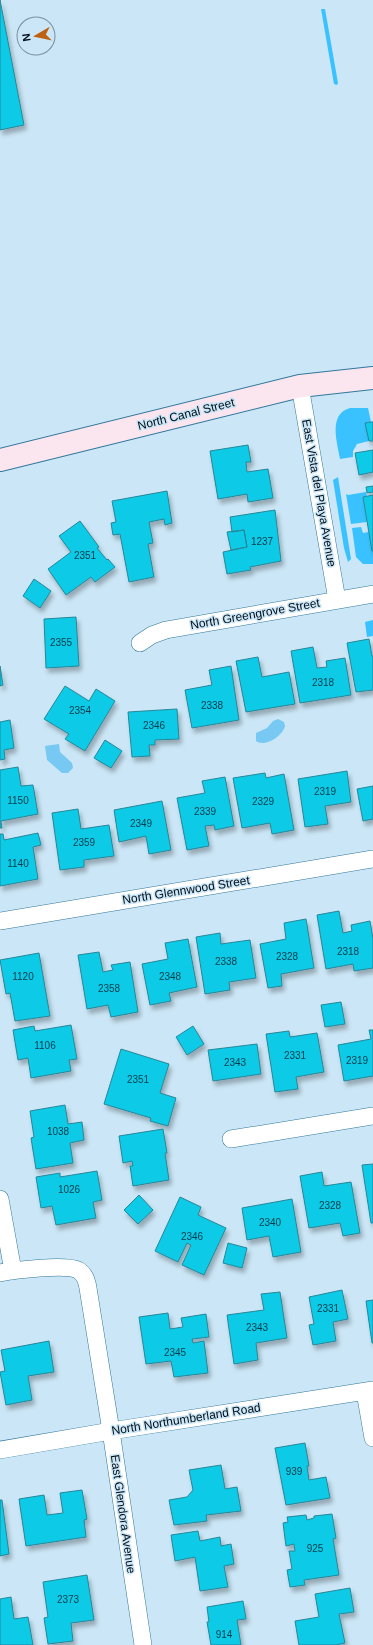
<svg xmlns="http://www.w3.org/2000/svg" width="373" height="1645" font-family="Arial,sans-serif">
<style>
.green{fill:#39c2ff}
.water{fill:#77c8f3}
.building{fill:#0ccae7;stroke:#278698;filter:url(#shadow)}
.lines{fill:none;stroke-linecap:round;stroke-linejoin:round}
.street-casing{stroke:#31789b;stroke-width:18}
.secondary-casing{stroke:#31789b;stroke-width:24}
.street{stroke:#fff;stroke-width:17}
.secondary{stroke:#fbe5ee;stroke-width:22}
.labels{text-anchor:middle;stroke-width:3;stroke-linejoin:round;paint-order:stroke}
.number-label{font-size:10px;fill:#033d4c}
.street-label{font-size:12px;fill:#000e19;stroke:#cbe6f6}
</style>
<defs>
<filter id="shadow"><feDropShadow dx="2.5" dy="4.5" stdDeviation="2" flood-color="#0004"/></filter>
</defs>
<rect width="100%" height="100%" fill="#cbe6f6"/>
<path class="green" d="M321,9H325L338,83L337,85L334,84Z
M350,408H368L371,422L366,423L369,441L357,444L353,451V457L340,459C337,442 328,414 350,408Z
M338,477L351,559L348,562L344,548L333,480Z
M366,492L367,496L363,497L367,522L351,524L346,494L348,495Z
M361,527L363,533L369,532L373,551V564H363L356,557L352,528Z
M373,620V636L367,637L365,622Z"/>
<path class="water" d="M278,719L284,722L285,726C283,735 266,748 256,741V733L267,728L273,721Z
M59,744L60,752L72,763L73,768L68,773H62L47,760L45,746Z"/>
<path class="building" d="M0,0L24,125L0,130Z
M371,422H373V441H369L365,423Z
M248,445L251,462H246L247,472L268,469L273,498L248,502L247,494L218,499L210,451Z
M373,450V472L359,475L355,453Z
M373,486V492L367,493L366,487Z
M167,491L172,523L165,525L164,519L149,522L153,543L148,544L154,577L129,582L120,534L113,535L111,523L116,522L112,501Z
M373,495V551H372L363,497Z
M275,510L281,561L250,567L251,570L227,574L223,552L247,547L244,530L232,532L230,517Z
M80,521L99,547L97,548L107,560L108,559L115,567L95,582L91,577L66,595L48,569L71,552L59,536Z
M244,530L247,547L231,550L227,532Z
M34,579L51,591L40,608L23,596Z
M76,617L79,666L46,668L44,619Z
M369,639L372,656H373V690L356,692L347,643Z
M313,647L317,668L327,667L326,661L345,658L351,695L300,703L291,651Z
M258,657L262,677L289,672L295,704L246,712L236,661Z
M0,666L3,685L0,686Z
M231,666L239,720L192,728L185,690L212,685L209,670Z
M65,686L89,701L96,689L115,701L85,751L65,739L69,734L44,719Z
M177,709L179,739L155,740V745H149L150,756L132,757L128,712Z
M10,720L14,748L4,750L5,759L0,760V722Z
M105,740L122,751L111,768L94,758Z
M18,767L21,786L33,785L38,814L1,821L2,828H0V770Z
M347,771L351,802L325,806L328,824L305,827L298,779Z
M265,773L266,778L284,774L294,830L272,834L270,823L242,828L233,778Z
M225,777L234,826L215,830L214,825L205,826L209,846L187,850L177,798L205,793L202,781Z
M373,786V819L363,821L357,789Z
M162,801L171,850L149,854L146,836L119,842L114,810Z
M78,809L81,829L109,825L114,856L84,860V867L60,870L52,813Z
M38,833L41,845L33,847L38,879L0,886V834H3L4,840Z
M339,911L343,933L352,931L351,925L370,921L373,939V968L354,971L353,964L326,969L317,915Z
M306,919L314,968L281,974L282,986L268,988L260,944L286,939L284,923Z
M220,933L221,944L250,940L256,978L229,982L230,990L205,994L196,937Z
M188,939L197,987L169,993L171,1001L150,1005L142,964L168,959L165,943Z
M99,952L103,972L113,970L111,965L130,962L138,1012L111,1017L108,1005L87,1009L78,955Z
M39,953L50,1016L15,1021L10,993L6,994L0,960Z
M341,1002L345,1024L325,1027L321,1005Z
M71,1025L77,1059L69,1060L71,1071L31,1078L28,1058L18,1060L13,1030L34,1026L35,1031Z
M193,1026L204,1044L187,1055L176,1037Z
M369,1030H373V1076L344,1081L338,1045L371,1039Z
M289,1031L290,1037L317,1033L324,1072L296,1077L298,1089L275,1092L266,1034Z
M257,1044L261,1074L213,1081L208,1050Z
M121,1049L169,1064L160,1093L176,1098L168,1126L150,1121L151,1118L104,1104Z
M65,1105L68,1124L82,1122L84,1140L70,1143L73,1163L36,1169L31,1138L34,1137L30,1111Z
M163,1129L167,1153H165L169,1180L133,1186L130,1166H133L132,1161L123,1163L119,1136Z
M373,1164V1223H371L362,1165Z
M97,1171L102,1200L93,1202L96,1218L56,1225L52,1206L41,1208L36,1177L60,1173V1177Z
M322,1172L324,1186L351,1182L360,1233L343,1236L340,1223L309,1228L300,1176Z
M139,1195L153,1210L138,1224L124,1210Z
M180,1197L201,1207L198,1215L226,1228L204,1275L182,1265L191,1245L187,1243L178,1262L155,1251Z
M292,1199L301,1252L273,1257L269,1236L247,1240L242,1208Z
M228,1243L247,1248L242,1268L223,1263Z
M342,1290L348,1319L333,1322L336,1341L313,1345L309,1325L314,1324L309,1297Z
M280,1292L287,1338L256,1343L258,1360L234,1364L227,1315L264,1310L261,1294Z
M373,1300V1343H372L366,1301Z
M168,1313L170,1329L183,1327L181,1318L206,1314L209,1337L192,1339L193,1343L204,1341L208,1373L174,1377L171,1361L146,1364L139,1317Z
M49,1341L54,1372L28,1376L32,1400L6,1405L0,1372L5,1371L1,1350Z
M305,1443L309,1466H307L309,1480L326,1477L330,1498L286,1505L275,1448Z
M221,1465L225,1489L237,1487L241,1511L206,1515L207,1521L174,1525L169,1500L187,1497L193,1490L189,1470Z
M82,1490L87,1519L84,1520L86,1537L26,1546L19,1499L44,1495L47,1515L63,1513L60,1493Z
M0,1500H2L9,1554L0,1556Z
M332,1514L336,1538L333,1539L339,1575L304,1580L305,1585L290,1587L287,1570L292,1569L289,1551H295L294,1544L286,1546L283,1523L288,1522L287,1517L306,1515L307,1520L314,1518V1516Z
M198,1531L200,1541L220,1537L221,1546L231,1544L234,1564L224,1566L228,1587L200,1591L195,1557L175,1561L171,1535Z
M87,1575L94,1620L71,1623L73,1641L48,1644L44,1618L48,1617L43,1582Z
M350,1588L354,1612L339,1614L345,1643L336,1645H299L295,1621L319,1617L315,1594Z
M11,1597L14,1619L28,1617L33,1645H0V1599Z
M243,1601L246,1619L237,1620L241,1645H211L207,1622H209L207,1607Z"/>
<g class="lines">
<g class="street-casing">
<path id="street" d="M300,386L337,600
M140,643L152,635L166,630L373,594
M0,921L373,859
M231,1139L373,1116
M0,1199L13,1271
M0,1273C15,1270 66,1264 78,1270C85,1274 87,1281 88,1288L111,1431L143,1645
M365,1392L373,1438
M0,1450L111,1431L373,1390"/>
</g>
<g class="secondary-casing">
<path id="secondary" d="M0,460L300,386L373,378"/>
</g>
<use href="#street" class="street"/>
<use href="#secondary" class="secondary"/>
</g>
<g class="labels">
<g class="number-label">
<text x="262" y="545">1237</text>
<text x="85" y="559">2351</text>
<text x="61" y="646">2355</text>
<text x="323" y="686">2318</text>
<text x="212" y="709">2338</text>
<text x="80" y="714">2354</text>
<text x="154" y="729">2346</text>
<text x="325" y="795">2319</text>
<text x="18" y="804">1150</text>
<text x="263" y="805">2329</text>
<text x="205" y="815">2339</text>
<text x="141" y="827">2349</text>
<text x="84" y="846">2359</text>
<text x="18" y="867">1140</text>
<text x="348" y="955">2318</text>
<text x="287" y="960">2328</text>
<text x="226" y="965">2338</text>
<text x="23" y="980">1120</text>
<text x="170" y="980">2348</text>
<text x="109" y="992">2358</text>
<text x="45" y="1049">1106</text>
<text x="295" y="1059">2331</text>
<text x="357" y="1064">2319</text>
<text x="235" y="1066">2343</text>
<text x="138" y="1083">2351</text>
<text x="58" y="1135">1038</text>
<text x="69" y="1193">1026</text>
<text x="330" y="1209">2328</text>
<text x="270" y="1226">2340</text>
<text x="192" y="1240">2346</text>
<text x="328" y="1312">2331</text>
<text x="257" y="1331">2343</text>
<text x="175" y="1356">2345</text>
<text x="294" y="1475">939</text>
<text x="315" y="1552">925</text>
<text x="68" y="1603">2373</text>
<text x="224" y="1638">914</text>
</g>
<g class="street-label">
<text transform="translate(186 414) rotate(-14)" y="4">North Canal Street</text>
<text transform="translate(319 493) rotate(80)" y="4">East Vista del Playa Avenue</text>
<text transform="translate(255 614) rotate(-10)" y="4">North Greengrove Street</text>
<text transform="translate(186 890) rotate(-9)" y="4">North Glennwood Street</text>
<text transform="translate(186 1419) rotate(-9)" y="4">North Northumberland Road</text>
<text transform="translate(123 1514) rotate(82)" y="4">East Glendora Avenue</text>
</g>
</g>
<g transform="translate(36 36) rotate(261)"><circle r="19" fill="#cbe6f6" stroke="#7a909e"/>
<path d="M0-3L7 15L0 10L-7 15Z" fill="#be6112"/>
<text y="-6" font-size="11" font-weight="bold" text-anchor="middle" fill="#000e19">N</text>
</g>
</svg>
